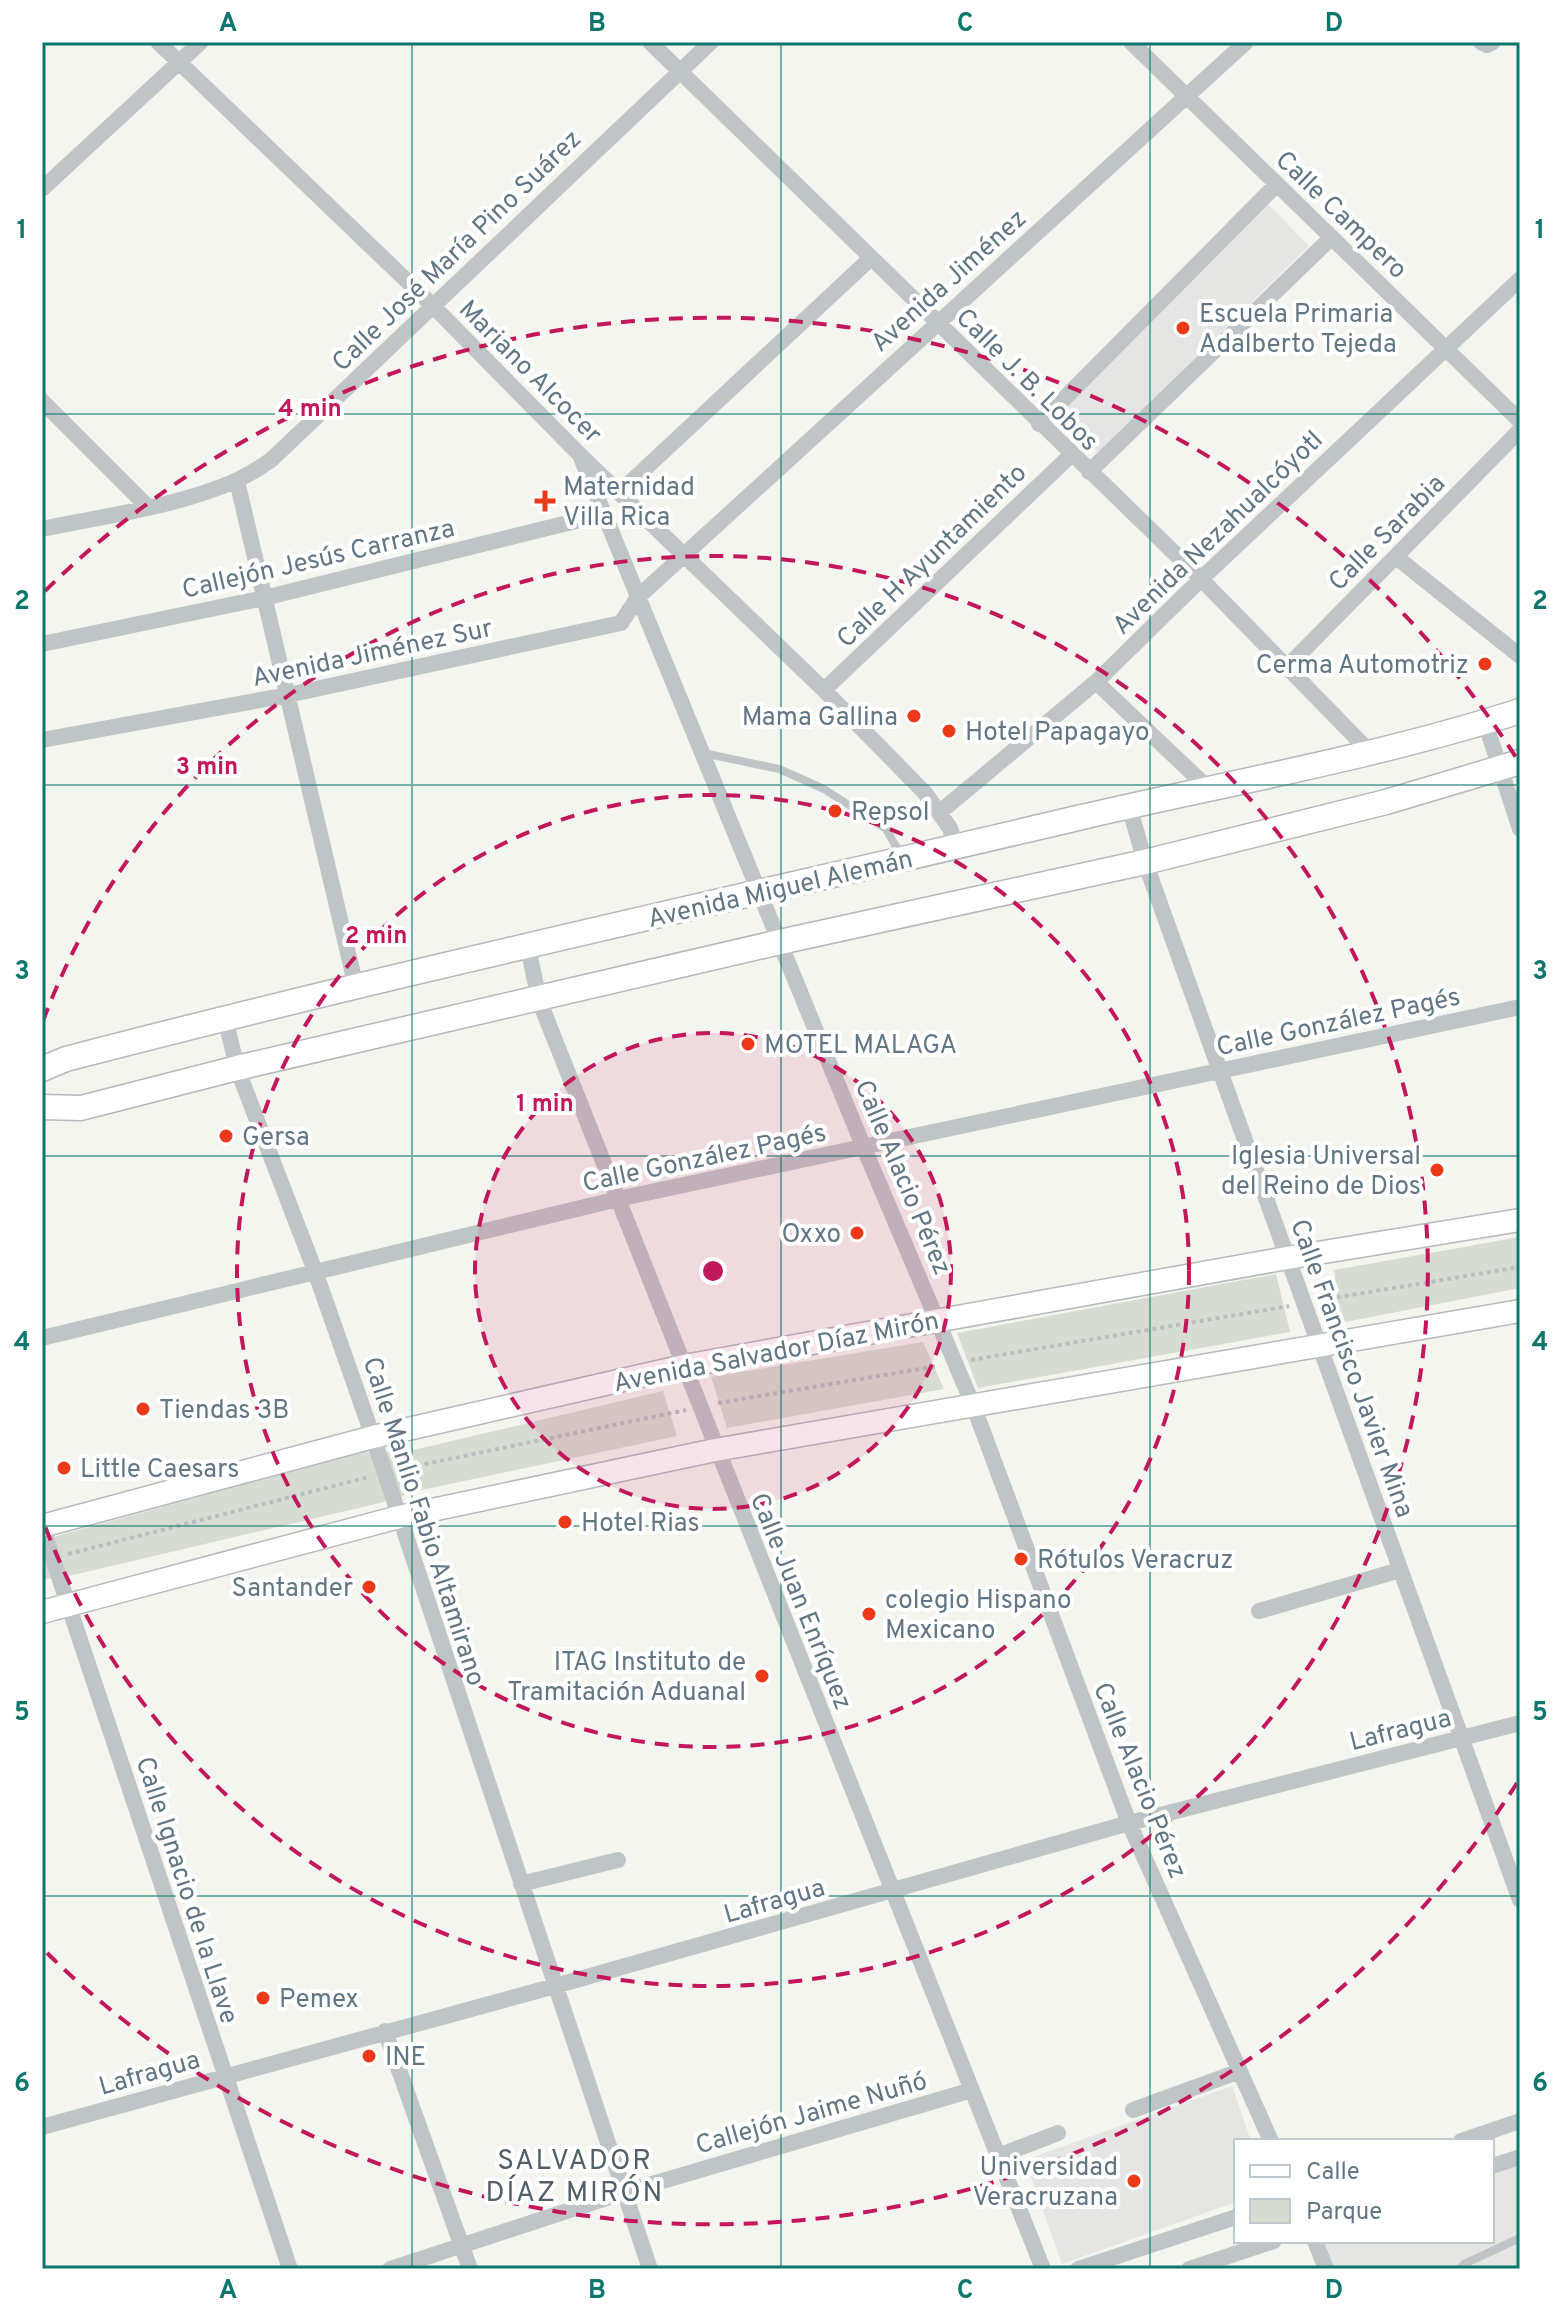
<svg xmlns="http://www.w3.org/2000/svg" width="1562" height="2311" font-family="Overpass,sans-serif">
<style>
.built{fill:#e5e6e4}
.green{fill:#d6dcd1}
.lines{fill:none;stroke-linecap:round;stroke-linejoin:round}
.secondary-casing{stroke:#b4babe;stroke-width:25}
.primary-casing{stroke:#b3b8bb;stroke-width:27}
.path{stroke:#bbbec0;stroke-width:4;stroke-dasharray:4 4;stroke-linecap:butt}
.lane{stroke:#bfc5c7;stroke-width:8}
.street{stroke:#bfc5c7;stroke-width:16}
.secondary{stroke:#fff;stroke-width:22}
.primary{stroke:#fff;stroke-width:24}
.grid{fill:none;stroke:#0f766e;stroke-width:2;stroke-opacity:0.55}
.ring{fill:none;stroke:#c2185b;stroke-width:4;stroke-dasharray:14 10}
.poi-dot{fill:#ec3919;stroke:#fff;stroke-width:3}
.labels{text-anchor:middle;stroke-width:8;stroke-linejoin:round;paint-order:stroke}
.street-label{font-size:26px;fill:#627783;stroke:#fff}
.poi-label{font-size:26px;fill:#627783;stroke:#fff;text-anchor:start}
.neighbourhood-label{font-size:28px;letter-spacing:2px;fill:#505f68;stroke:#fff}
.centre{fill:#c2185b;stroke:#fff;stroke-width:4}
.ring-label{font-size:24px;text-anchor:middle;font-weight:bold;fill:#c2185b;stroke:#fff;stroke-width:8;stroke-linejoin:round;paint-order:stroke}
.neatline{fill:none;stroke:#0f766e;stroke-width:3}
.grid-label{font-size:26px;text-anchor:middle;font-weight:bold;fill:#0f766e}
</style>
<rect width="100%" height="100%" fill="#f5f5f0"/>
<path class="built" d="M1268,204L1309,246L1098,453L1057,411Z
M1232,2086L1251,2141H1236V2202L1062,2264L1025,2160Z
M1520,2164V2269H1333L1319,2241H1492V2173Z"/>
<path class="green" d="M1520,1237V1288L1340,1323L1334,1270Z
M1276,1274L1290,1332L978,1388L957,1333Z
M923,1342L944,1389L727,1428L711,1377Z
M663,1391L677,1436L417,1491L380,1503L73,1575L42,1580V1540L363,1452H405Z"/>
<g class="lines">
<g class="secondary-casing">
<path id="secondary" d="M42,1526L373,1437L684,1366L1287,1258L1520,1220
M42,1612L399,1517L715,1450L1520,1311"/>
</g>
<g class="primary-casing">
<path id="primary" d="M42,1069L66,1059C403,971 743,897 1082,817C1228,783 1377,757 1520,711
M42,1107L81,1108L237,1068L780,942L1145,862L1386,802L1520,762"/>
</g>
<path class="path" d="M1321,1300L1520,1267
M971,1360L1289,1306
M718,1403L938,1366
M401,1469L686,1410
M68,1554L369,1477"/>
<path class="lane" d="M703,753L779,769L824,789L886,829L901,855
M1459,2269L1464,2264L1520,2238"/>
<path class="street" d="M158,42L432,305L580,455L824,690L925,793L950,828L956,847
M650,42L1201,579L1370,752
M1131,42L1520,421
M1481,42L1487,45L1493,42
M42,189L201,42
M42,401L148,507
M1039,424L1276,185
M580,455L864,1148L973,1405L1129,1823L1271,2141
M1089,472L1331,238
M237,481L356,987
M620,492L870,259
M42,529C105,516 174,507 233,482C246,477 259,468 271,460L711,42
M1396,557L1520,656
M42,644L264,598L604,514
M1286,668L1520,430
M1096,682L1208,788
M824,690L1071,455
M1485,722L1520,829
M42,740L288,695L621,623L638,597L1246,42
M1129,806L1145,862L1220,1071L1520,1900
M940,812L1096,682L1201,579L1520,279
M528,947L539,1000L1043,2269
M225,1017L237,1068L315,1271L373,1437L650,2269
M42,1338L618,1199L1520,1007
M42,1526L290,2269
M1259,1611L1400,1570
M521,1884L618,1860
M385,2031L470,2269
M1133,2110L1240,2071
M42,2127L555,1986L1129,1823L1520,1723
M1461,2141L1520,2121
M998,2156L1058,2133
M1492,2166L1520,2157
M1315,2241L1326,2269
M390,2269L625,2192L972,2090
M1078,2269L1236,2217
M1189,2269L1274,2241"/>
<use href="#secondary" class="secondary"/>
<use href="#primary" class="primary"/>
</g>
<path class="grid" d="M412,42V2269M781,42V2269M1150,42V2269M42,414H1520M42,785H1520M42,1156H1520M42,1526H1520M42,1896H1520"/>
<circle cx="713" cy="1271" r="238" fill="#c2185b" fill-opacity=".12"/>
<g class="ring">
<circle cx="713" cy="1271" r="238"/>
<circle cx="713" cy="1271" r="476"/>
<path d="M43 1021A715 715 0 1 1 43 1521"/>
<path d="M1517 1783A953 953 0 0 1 45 1951M45 591A953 953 0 0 1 1517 759"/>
</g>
<g class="poi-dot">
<circle cx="1183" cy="328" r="8"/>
<path d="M541 489h8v8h8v8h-8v8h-8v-8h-8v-8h8z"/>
<circle cx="1485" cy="664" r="8"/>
<circle cx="914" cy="716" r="8"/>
<circle cx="949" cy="731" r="8"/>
<circle cx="835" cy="811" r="8"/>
<circle cx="748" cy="1044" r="8"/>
<circle cx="226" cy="1136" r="8"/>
<circle cx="1437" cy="1170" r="8"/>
<circle cx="857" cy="1233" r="8"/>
<circle cx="143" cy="1409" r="8"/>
<circle cx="64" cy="1468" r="8"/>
<circle cx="565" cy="1522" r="8"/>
<circle cx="1021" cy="1559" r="8"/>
<circle cx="369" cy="1587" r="8"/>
<circle cx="869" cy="1614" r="8"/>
<circle cx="762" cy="1676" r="8"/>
<circle cx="263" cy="1998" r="8"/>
<circle cx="369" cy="2056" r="8"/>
<circle cx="1134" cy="2181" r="8"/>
</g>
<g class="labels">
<g class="street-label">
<text transform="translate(1342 214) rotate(44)" y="9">Calle Campero</text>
<text transform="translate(456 250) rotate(-44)" y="9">Calle José María Pino Suárez</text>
<text transform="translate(948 280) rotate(-42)" y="9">Avenida Jiménez</text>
<text transform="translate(531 371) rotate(45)" y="9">Mariano Alcocer</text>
<text transform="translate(1028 379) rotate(45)" y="9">Calle J. B. Lobos</text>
<text transform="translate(1217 532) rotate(-44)" y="9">Avenida Nezahualcóyotl</text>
<text transform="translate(1386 532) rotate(-45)" y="9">Calle Sarabia</text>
<text transform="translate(931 555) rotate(-44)" y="9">Calle H Ayuntamiento</text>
<text transform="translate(318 558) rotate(-13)" y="9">Callejón Jesús Carranza</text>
<text transform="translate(372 652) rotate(-12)" y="9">Avenida Jiménez Sur</text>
<text transform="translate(780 888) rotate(-13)" y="9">Avenida Miguel Alemán</text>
<text transform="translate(1338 1021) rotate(-12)" y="9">Calle González Pagés</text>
<text transform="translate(704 1157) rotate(-12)" y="9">Calle González Pagés</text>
<text transform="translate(904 1177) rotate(67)" y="9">Calle Alacio Pérez</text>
<text transform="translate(776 1351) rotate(-11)" y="9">Avenida Salvador Díaz Mirón</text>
<text transform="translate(1353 1368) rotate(70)" y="9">Calle Francisco Javier Mina</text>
<text transform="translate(425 1521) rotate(72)" y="9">Calle Manlio Fabio Altamirano</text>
<text transform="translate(802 1601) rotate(68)" y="9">Calle Juan Enríquez</text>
<text transform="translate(1400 1729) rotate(-14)" y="9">Lafragua</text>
<text transform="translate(1141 1780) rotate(68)" y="9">Calle Alacio Pérez</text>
<text transform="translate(188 1890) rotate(72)" y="9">Calle Ignacio de la Llave</text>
<text transform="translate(774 1900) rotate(-16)" y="9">Lafragua</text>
<text transform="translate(149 2072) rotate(-16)" y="9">Lafragua</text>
<text transform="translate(811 2112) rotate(-16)" y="9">Callejón Jaime Nuñó</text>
</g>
<g class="poi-label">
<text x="1199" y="322">Escuela Primaria<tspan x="1199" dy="30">Adalberto Tejeda</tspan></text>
<text x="563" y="495">Maternidad<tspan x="563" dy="30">Villa Rica</tspan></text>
<text x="1469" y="673" text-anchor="end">Cerma Automotriz</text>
<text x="898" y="725" text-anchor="end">Mama Gallina</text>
<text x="965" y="740">Hotel Papagayo</text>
<text x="851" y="820">Repsol</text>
<text x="764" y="1053">MOTEL MALAGA</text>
<text x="242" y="1145">Gersa</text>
<text x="1421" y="1164" text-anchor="end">Iglesia Universal<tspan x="1421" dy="30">del Reino de Dios</tspan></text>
<text x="841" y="1242" text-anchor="end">Oxxo</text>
<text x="159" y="1418">Tiendas 3B</text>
<text x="80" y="1477">Little Caesars</text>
<text x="581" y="1531">Hotel Rias</text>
<text x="1037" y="1568">Rótulos Veracruz</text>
<text x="353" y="1596" text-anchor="end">Santander</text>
<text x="885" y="1608">colegio Hispano<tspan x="885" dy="30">Mexicano</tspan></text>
<text x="746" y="1670" text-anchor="end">ITAG Instituto de<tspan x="746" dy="30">Tramitación Aduanal</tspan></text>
<text x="279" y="2007">Pemex</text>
<text x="385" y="2065">INE</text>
<text x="1118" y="2175" text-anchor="end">Universidad<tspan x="1118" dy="30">Veracruzana</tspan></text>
</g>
<g class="neighbourhood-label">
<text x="575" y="2169">SALVADOR<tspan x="575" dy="32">DÍAZ MIRÓN</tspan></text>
</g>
</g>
<circle cx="713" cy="1271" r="12" class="centre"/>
<g class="ring-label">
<text x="310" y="416">4 min</text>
<text x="207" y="774">3 min</text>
<text x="376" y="943">2 min</text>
<text x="545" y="1111">1 min</text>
</g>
<rect width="1562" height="2311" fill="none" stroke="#ffffff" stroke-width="88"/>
<rect x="1234" y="2139" width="260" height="104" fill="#ffffff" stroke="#c0c9cd" stroke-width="2"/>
<rect x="1250" y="2165" width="40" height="12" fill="#ffffff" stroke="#c0c9cd" stroke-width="2"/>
<text x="1306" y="2179" font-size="24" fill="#627783">Calle</text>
<rect x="1250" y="2199" width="40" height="24" fill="#d6dcd1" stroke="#c0c9cd" stroke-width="2"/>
<text x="1306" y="2219" font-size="24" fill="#627783">Parque</text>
<rect x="44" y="44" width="1474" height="2223" class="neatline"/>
<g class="grid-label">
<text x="228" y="31">A</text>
<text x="597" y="31">B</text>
<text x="965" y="31">C</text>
<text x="1334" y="31">D</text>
<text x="22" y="238">1</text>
<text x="1540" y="238">1</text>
<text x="22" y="609">2</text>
<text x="1540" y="609">2</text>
<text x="22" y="979">3</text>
<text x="1540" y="979">3</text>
<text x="22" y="1350">4</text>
<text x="1540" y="1350">4</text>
<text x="22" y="1720">5</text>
<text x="1540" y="1720">5</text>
<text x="22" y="2091">6</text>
<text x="1540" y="2091">6</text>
<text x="228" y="2298">A</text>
<text x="597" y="2298">B</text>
<text x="965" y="2298">C</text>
<text x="1334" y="2298">D</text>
</g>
</svg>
